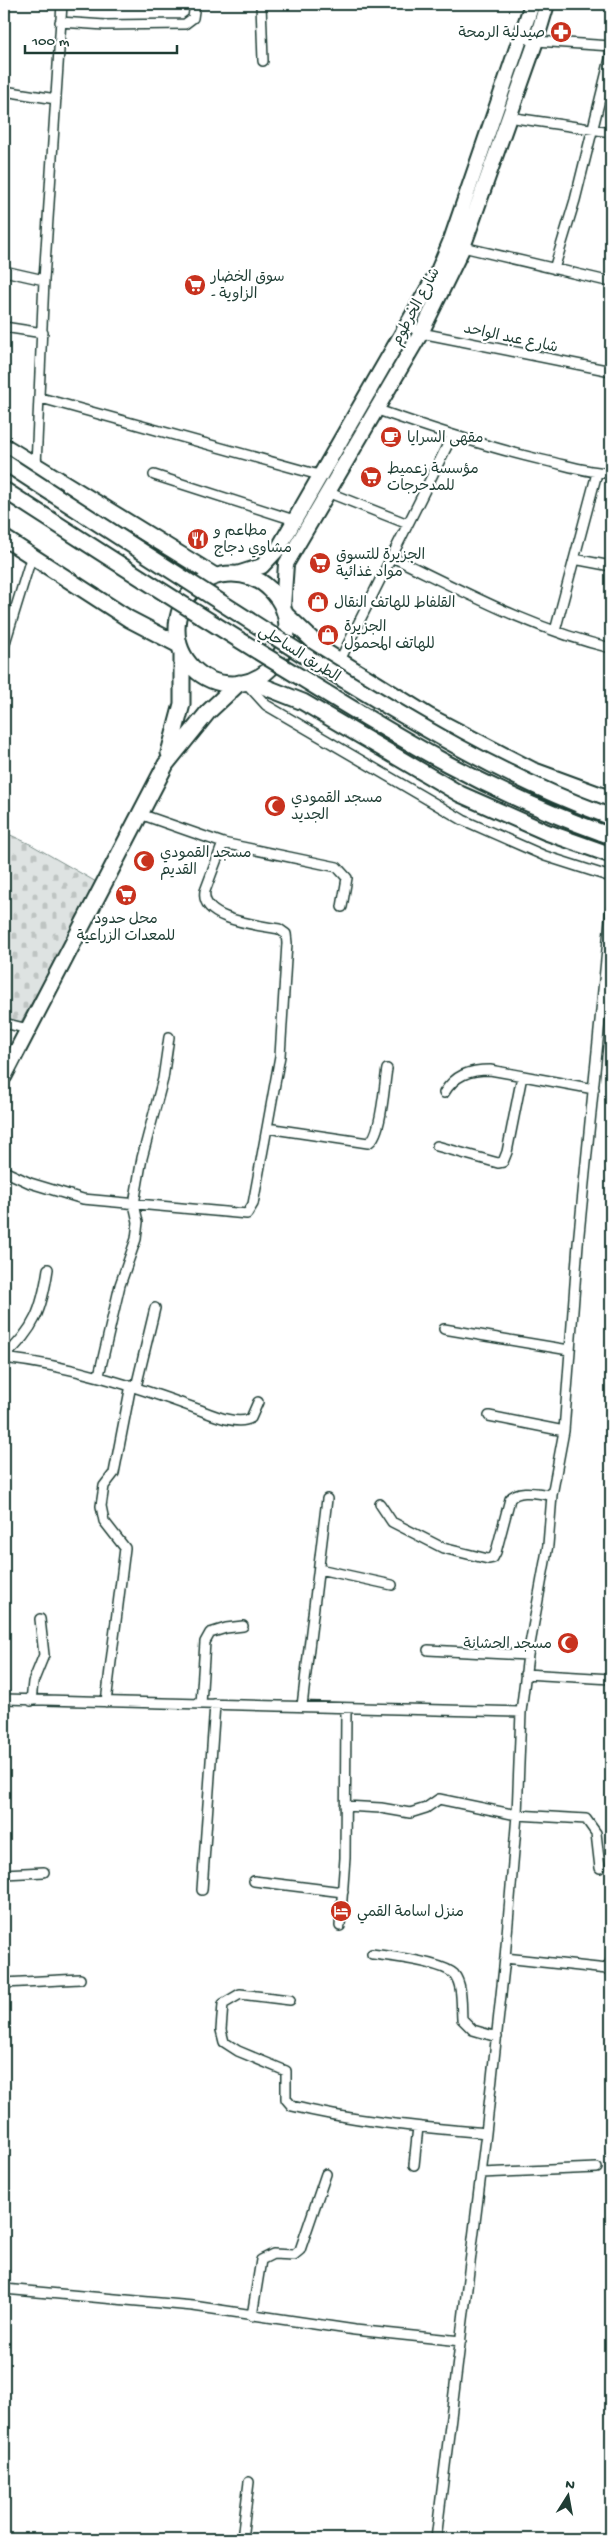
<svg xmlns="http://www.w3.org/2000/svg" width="615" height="2543" font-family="'Gochi Hand','Playpen Sans Arabic',sans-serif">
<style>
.cemetery{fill:url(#cemetery-stones);stroke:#7e908b}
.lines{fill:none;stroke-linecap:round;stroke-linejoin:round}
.street-casing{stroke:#1f3d34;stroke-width:12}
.primary-casing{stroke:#1f3d34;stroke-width:18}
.highway-casing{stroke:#1f3d34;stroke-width:19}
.street{stroke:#fff;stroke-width:9}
.primary{stroke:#fff;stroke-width:14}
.highway{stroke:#fff;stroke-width:15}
.highway-bridge-casing{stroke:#1f3d34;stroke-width:19;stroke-linecap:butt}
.highway-bridge{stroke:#fff;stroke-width:15}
.labels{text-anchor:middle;stroke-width:4.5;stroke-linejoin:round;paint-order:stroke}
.poi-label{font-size:15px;fill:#1f3d34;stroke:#fff;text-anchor:start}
.street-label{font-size:15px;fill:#1f3d34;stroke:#fff}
</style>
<defs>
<pattern id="cemetery-stones" width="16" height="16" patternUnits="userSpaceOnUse" patternTransform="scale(1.25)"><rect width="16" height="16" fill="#dee3e2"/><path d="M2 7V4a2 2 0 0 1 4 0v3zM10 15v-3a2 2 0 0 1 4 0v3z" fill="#bec4c2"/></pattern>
</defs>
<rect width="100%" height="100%" fill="#fff"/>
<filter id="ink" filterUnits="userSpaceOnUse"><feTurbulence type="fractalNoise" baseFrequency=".02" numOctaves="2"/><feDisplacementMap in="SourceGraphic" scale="10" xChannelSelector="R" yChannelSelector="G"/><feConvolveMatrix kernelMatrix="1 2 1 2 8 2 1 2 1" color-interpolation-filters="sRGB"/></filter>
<g filter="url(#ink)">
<path class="cemetery" d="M4,832L30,844L98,883L16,1031L4,1026Z"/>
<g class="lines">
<g class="street-casing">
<path id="street" d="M261,4L263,61
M60,22L105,25L185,24L193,18L195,4
M520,37L536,41L611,46
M4,91L56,99
M508,117L611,132
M463,247L611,282
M554,269L575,200L611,55
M4,271L44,280
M408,325L421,333L611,371
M4,327L43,333
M41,398L319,475
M375,409C432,429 489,448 547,461C569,466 590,473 611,473
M36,466L44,280L62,4
M154,475L294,520
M327,492L408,524
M392,557C463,591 534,630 611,648
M574,559L611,566
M555,631L597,473
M4,646L32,555
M339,662L452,436
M245,682L266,705L463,820L545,856L611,877
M140,814L223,843L337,867L347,878L342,907
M223,843L205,891C200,920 258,925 279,929L286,934L287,943L280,1056L267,1128
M4,1023L28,1029
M444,1093C455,1075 469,1070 490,1070L594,1089
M437,1146L498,1163L503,1162L507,1152L522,1076
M4,1171L30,1183L83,1199L247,1214L253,1204L267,1128L368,1143C382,1137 384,1084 387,1069
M444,1329L569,1350
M4,1357C35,1329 42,1309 48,1269
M4,1358C72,1366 135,1386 200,1410C213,1415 238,1426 251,1418L258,1402
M99,1375L120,1285L136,1239L138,1222L134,1204L142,1158L163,1079L169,1037
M136,1387L155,1308
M489,1416L564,1431
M380,1504L392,1522L443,1548L488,1559L493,1558L496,1552L510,1499C519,1488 539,1494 552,1495
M319,1569L392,1585
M428,1650L528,1655
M525,1674L611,1679
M4,1699L521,1712
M31,1701L33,1682L44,1655L40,1619
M106,1702L125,1548L104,1521L101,1506L104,1486L114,1473L131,1385
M201,1704L205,1642L210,1633L226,1628L243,1626
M302,1706L327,1499
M345,1806L381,1808L410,1813L426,1808L439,1799L517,1815L586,1819L596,1833L600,1868
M4,1874L44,1872
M254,1881L343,1892
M202,1890L215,1704
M340,1926L345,1858L346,1709
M372,1954C389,1956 442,1962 454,1974C463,1985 461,2005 462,2019L473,2030L497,2037
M505,1958L607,1969L611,1961
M4,1983L80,1979
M290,2000L240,1994L223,2004L221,2030L224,2042L238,2051L286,2071V2099L292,2106C356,2122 421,2127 486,2133
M414,2165L418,2127
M481,2173L597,2168
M4,2289L193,2306L355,2330L461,2341
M252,2316L261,2260L273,2254L294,2255L300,2250L326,2174
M242,2539L249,2482
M436,2539L486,2133L505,1958L517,1815L521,1712L528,1655L548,1545L552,1495L564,1431L578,1244L611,909"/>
</g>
<g class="primary-casing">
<path id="primary" d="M237,574L262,566L278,549L438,271L451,240L532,4
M283,607L286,564L421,333L463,247L536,41L547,4"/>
</g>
<g class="highway-casing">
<path id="highway" d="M4,446L215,576
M4,538L129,619L179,645
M177 629a55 55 0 1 1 110 0a55 55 0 1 1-110 0Z
M285,614L324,651L430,717L532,770L611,799
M250,681L303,702L460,794L546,832L611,855
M169,753L182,704V654
M600,832L611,836
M4,1076L166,764L208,712L239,683"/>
</g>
<use href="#street" class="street"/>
<use href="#primary" class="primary"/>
<use href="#highway" class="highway"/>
<g class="highway-bridge-casing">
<path id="highway-bridge" d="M4,462C107,529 211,597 315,662C409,720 502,777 606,815
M4,490C104,554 203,619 305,680C404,741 490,793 600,832"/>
</g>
<use href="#highway-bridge" class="highway-bridge"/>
</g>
</g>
<defs>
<g id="pharmacy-disc" transform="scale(1.125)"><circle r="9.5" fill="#c8321e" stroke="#fff"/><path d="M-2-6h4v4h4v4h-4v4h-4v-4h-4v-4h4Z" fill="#fff"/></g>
<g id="supermarket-disc" transform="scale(1.125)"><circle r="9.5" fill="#c8321e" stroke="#fff"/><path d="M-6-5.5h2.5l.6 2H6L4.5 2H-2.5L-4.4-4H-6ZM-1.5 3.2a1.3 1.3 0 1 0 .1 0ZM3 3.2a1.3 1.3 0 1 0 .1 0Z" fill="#fff"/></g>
<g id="cafe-disc" transform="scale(1.125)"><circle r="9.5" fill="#c8321e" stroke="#fff"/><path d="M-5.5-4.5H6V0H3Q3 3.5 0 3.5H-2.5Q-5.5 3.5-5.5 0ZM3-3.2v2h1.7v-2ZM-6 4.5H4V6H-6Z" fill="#fff"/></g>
<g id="restaurant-disc" transform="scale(1.125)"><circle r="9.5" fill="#c8321e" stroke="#fff"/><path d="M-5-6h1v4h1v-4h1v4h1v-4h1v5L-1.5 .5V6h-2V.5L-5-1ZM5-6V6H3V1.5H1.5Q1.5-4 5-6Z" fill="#fff"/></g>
<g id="shop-disc" transform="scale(1.125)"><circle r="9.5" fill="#c8321e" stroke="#fff"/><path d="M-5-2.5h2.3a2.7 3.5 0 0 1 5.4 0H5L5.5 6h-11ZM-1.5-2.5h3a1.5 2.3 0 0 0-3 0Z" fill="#fff"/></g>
<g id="mosque-disc" transform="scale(1.125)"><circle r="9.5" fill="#c8321e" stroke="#fff"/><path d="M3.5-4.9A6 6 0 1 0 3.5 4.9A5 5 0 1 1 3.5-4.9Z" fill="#fff"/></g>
<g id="hotel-disc" transform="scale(1.125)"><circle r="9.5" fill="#c8321e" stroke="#fff"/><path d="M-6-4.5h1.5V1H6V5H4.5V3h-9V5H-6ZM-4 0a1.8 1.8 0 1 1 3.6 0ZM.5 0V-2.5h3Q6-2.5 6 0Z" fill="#fff"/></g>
</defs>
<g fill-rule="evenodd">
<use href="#pharmacy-disc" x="561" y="32"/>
<use href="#supermarket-disc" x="195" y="285"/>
<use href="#cafe-disc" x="391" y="437"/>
<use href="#supermarket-disc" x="371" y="477"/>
<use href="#restaurant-disc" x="198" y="539"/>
<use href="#supermarket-disc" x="320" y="563"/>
<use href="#shop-disc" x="318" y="602"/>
<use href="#shop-disc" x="328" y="635"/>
<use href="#mosque-disc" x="275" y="806"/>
<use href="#mosque-disc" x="144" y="861"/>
<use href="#supermarket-disc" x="126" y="895"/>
<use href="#mosque-disc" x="568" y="1643"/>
<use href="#hotel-disc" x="341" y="1911"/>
</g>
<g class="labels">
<g class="poi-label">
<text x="545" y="37" text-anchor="end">صيدلية الرمحة</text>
<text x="211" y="281">سوق الخضار<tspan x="211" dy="17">- الزاوية</tspan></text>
<text x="407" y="442">مقهى السرايا</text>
<text x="387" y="473">مؤسسة زعميط<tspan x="387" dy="17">للمدحرجات</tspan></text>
<text x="214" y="535">مطاعم و<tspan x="214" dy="17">مشاوي دجاج</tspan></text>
<text x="336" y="559">الجزيرة للتسوق<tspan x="336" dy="17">مواد غذائية</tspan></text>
<text x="334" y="607">القلفاط للهاتف النقال</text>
<text x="344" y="631">الجزيرة<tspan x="344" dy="17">للهاتف المحمول</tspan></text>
<text x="291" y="802">مسجد القمودي<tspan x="291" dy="17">الجديد</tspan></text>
<text x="160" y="857">مسجد القمودي<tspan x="160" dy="17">القديم</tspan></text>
<text x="126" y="923" text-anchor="middle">محل حدود<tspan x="126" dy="17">للمعدات الزراعية</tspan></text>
<text x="552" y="1648" text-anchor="end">مسجد الحشانة</text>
<text x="357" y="1916">منزل اسامة القمي</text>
</g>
<g class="street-label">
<text transform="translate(415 306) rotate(-62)" y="5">شارع الخرطوم</text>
<text transform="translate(511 337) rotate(12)" y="5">شارع عبد الواحد</text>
<text transform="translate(300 653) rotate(32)" y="5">الطريق الساحلي</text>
</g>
</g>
<rect width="615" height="2543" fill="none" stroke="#fff" stroke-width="20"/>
<rect x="10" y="10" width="595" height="2523" fill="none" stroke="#1f3d34" stroke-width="2" filter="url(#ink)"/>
<g transform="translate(568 2496) rotate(11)" stroke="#ffffff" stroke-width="4" paint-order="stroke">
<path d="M0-4L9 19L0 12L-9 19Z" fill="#1f3d34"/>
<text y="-8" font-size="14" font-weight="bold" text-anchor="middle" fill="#1f3d34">N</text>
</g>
<path d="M25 45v8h152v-8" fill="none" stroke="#1f3d34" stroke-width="2.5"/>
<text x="32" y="45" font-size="15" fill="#1f3d34" stroke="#ffffff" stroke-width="4" paint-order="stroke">100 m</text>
</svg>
